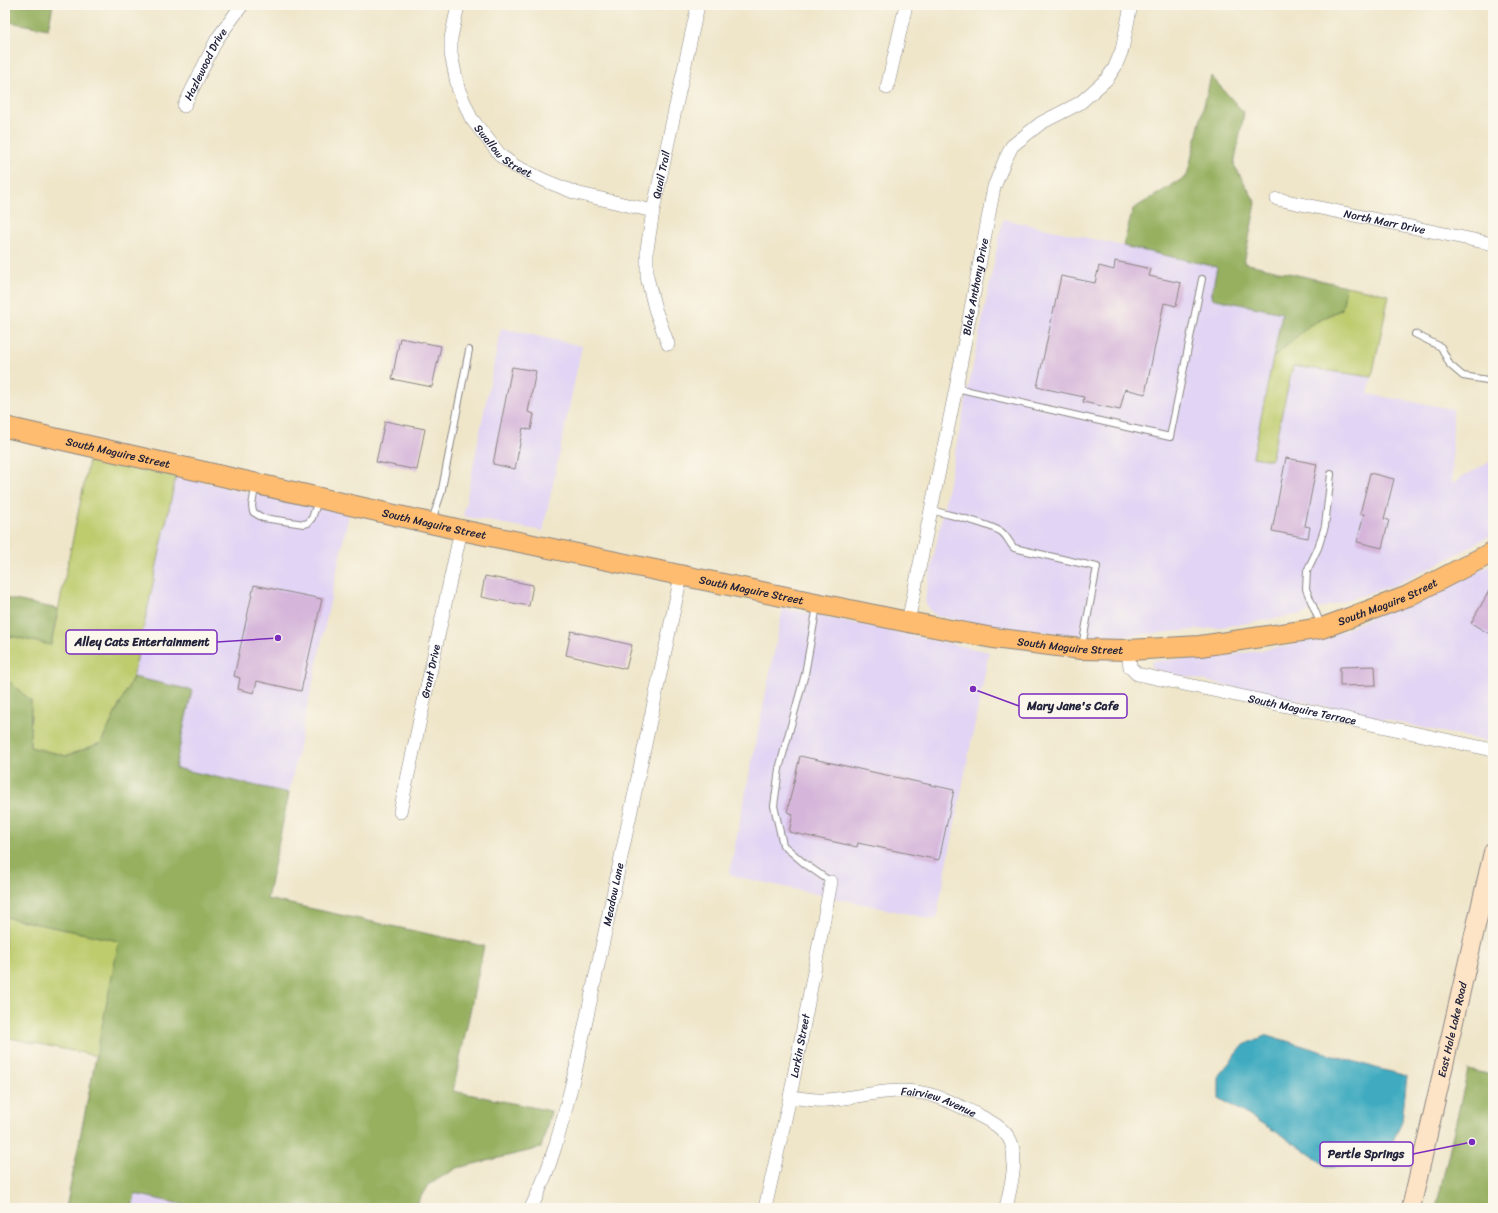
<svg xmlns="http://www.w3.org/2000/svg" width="1498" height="1213" font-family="Sriracha,sans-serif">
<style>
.built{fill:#e1d4f4}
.green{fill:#becc6e;stroke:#707754}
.forest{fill:#96b061;stroke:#5c694e}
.water{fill:#40abc0;stroke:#31667e}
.building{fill:#d5b5da}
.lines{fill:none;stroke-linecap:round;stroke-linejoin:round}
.service-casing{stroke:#888482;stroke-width:8}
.minor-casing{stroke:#888482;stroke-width:14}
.secondary-casing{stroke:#888482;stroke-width:20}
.primary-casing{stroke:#888482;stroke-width:22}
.service{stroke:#fff;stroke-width:6}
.minor{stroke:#fff;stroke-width:13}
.secondary{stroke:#fee4c6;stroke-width:18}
.primary{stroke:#fdbc70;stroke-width:20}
.labels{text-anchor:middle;stroke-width:4;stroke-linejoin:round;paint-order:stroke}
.street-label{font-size:11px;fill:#22223b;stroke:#fbf7ec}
.leader{fill:none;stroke:#7b2cbf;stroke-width:1.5}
.callout-dot{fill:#7b2cbf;stroke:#fbf7ec;stroke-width:1.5}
.callout{fill:#fbf7ec;stroke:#7b2cbf;stroke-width:1.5}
.callout-label{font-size:12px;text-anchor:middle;font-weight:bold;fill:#22223b}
</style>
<rect width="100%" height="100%" fill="#fbf7ec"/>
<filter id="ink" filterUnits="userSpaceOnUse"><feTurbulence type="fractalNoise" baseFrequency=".025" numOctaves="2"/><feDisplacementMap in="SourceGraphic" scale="8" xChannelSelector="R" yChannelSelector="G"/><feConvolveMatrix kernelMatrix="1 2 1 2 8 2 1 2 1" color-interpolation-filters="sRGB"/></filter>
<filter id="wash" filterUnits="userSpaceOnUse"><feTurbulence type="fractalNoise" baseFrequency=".012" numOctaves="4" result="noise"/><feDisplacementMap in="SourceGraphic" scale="16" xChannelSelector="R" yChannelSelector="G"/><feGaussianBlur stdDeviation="0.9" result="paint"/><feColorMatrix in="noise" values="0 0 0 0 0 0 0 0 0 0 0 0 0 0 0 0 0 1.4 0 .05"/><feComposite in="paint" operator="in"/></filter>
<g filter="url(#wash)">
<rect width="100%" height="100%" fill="#efe6ca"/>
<path class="built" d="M1003,219L1218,267L1211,298L1282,313L1253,456L1271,460L1293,365L1372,377L1368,394L1453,409L1452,483L1493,460V534L1450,558L1395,585L1303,614L1241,624L1205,629L1122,636L1062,634L996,627L937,616L930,611L925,602L926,594Z
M501,328L582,346L543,531L463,516Z
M176,476L349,514L289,793L175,768L192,690L133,677Z
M1493,564V741H1484L1151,669L1152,661L1233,655L1287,646L1339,632Z
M783,608L989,652L936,920L729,875Z
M135,1194L199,1208H132Z"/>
<path class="green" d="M1346,286L1389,295L1372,377L1293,366L1271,460L1253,457L1273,358L1310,325L1342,309Z
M90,455L176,476L133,677L101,743L66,756L30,747L31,701L5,678V635L51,645Z
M5,917L119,941L97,1056L5,1037Z"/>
<path class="forest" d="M10,5H53L48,29L9,22Z
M1211,76L1244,113L1234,165L1256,203L1244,263L1346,286L1342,309L1310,325L1273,358L1282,313L1211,298L1217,267L1123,246L1133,209L1187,176Z
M5,598L58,609L51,645L5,635Z
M133,677L192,690L175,768L289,793L267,899L484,946L453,1091L551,1111L541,1148L457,1168L428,1185L414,1208H199L135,1194L132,1208H66L119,941L5,917V678L31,701L30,747L66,756L101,743Z
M1468,1070L1493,1075V1208H1436Z"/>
<path class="water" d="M1267,1035L1376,1068L1407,1076L1402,1121L1386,1156L1358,1167H1328L1288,1139L1219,1098V1075L1244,1045Z"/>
<g id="blocks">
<path class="building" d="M1115,261L1151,269L1149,276L1181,283L1176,306L1164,303L1145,394L1125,389L1120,410L1083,402L1084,397L1037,387L1061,276L1095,283L1099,266L1114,270Z
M400,338L441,346L432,387L392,379Z
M512,367L536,371L528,412L534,414L531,430L523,428L515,469L493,464Z
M385,421L425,429L417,470L376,462Z
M1286,458L1317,464L1305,526L1310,527L1308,538L1272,531Z
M1370,473L1394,479L1384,519L1389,520L1382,548L1357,542L1364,514H1360Z
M485,576L533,585L529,606L481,597Z
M1493,584V636L1471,623Z
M254,585L322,599L301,691L257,681L254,693L238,689L240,678L234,676Z
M571,631L632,645L626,669L566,655Z
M1375,666L1376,685L1340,686V667Z
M800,756L954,790L939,860L858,843L857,847L789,832L793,814L787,812Z"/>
</g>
</g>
<g filter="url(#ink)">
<use href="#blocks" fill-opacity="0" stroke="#888482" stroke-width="1"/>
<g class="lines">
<g class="service-casing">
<path id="service" d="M1415,334L1441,347L1450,365L1463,376L1493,381
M956,388L1170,437L1202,279
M255,487L252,506L253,512L263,518L304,524L308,523L312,518L318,501
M931,510C952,516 982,521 1000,531C1007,535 1009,543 1014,548L1097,567L1082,646
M432,520L441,494L469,350
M817,606L805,674L779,769L774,806L783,845L805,864L831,882
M1321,625L1306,589L1307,571L1318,548L1325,526L1331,474"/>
</g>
<g class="minor-casing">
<g id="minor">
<path id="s1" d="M458,5L451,38V54L458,88L471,118L501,156L515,166L546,181L576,193L653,211"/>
<path d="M887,88L906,5"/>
<path id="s2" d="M184,106L217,39L242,5"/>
<path id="s3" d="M1277,199L1493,244"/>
<path id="s4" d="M668,344L655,309L647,277V249L653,211L698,5"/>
<path id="s5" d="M908,622L956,388L994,187L1005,160L1012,146L1041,123L1080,103L1107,79L1115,67L1122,50L1131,5"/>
<path id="s6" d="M1128,650L1130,667L1137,674L1493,750"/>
<path id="s7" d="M400,812L461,530"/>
<path id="s8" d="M790,1097C802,1098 814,1101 826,1100C857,1098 885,1088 916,1092C937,1094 957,1105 976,1114C988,1120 1005,1128 1011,1142C1018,1161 1010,1189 1006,1208"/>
<path id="s9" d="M531,1208C553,1165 564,1115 576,1068L681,576"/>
<path id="s10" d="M765,1208L790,1097L831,882"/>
</g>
</g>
<g class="secondary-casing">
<g id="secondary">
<path id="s11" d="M1411,1208L1493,852"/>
</g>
</g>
<g class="primary-casing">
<g id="primary">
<path id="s12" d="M5,427L461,530L908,622L993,638L1081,649L1128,650L1200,646L1322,628L1408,596L1493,552"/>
</g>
</g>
<use href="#service" class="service"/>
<use href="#minor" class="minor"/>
<use href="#secondary" class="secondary"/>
<use href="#primary" class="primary"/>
</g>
</g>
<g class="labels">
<g class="street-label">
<text dy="4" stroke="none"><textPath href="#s2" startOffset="47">Hazlewood Drive</textPath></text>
<text dy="4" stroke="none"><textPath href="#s1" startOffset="164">Swallow Street</textPath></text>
<text dy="4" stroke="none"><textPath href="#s4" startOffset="174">Quail Trail</textPath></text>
<text dy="4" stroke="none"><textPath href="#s3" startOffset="110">North Marr Drive</textPath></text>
<text dy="4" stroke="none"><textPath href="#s5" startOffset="342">Blake Anthony Drive</textPath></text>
<text dy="4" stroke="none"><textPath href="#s12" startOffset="116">South Maguire Street</textPath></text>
<text dy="4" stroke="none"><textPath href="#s12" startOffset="440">South Maguire Street</textPath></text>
<text dy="4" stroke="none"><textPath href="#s12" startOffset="764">South Maguire Street</textPath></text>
<text dy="4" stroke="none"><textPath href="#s12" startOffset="1412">South Maguire Street</textPath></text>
<text dy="4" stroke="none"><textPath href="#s12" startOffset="1088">South Maguire Street</textPath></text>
<text dy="4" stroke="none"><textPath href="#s7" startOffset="144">Grant Drive</textPath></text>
<text dy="4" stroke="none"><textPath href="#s6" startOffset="196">South Maguire Terrace</textPath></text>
<text dy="4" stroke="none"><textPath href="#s9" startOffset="325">Meadow Lane</textPath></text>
<text dy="4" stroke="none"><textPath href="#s11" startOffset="183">East Hale Lake Road</textPath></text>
<text dy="4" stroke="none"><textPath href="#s10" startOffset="166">Larkin Street</textPath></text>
<text dy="4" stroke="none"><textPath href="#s8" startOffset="151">Fairview Avenue</textPath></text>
</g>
</g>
<path class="leader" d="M278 638L217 642M973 689L1019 706M1472 1142L1413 1154"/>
<g class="callout-dot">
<circle cx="278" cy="638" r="4"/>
<circle cx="973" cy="689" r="4"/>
<circle cx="1472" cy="1142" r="4"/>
</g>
<g class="callout">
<rect x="66" y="630" width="151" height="24" rx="4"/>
<rect x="1019" y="694" width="108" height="24" rx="4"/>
<rect x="1320" y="1142" width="93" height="24" rx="4"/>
</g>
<g class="callout-label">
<text x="142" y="646">Alley Cats Entertainment</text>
<text x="1073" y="710">Mary Jane's Cafe</text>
<text x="1366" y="1158">Pertle Springs</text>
</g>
<rect width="1498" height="1213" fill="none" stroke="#fbf7ec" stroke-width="20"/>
</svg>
